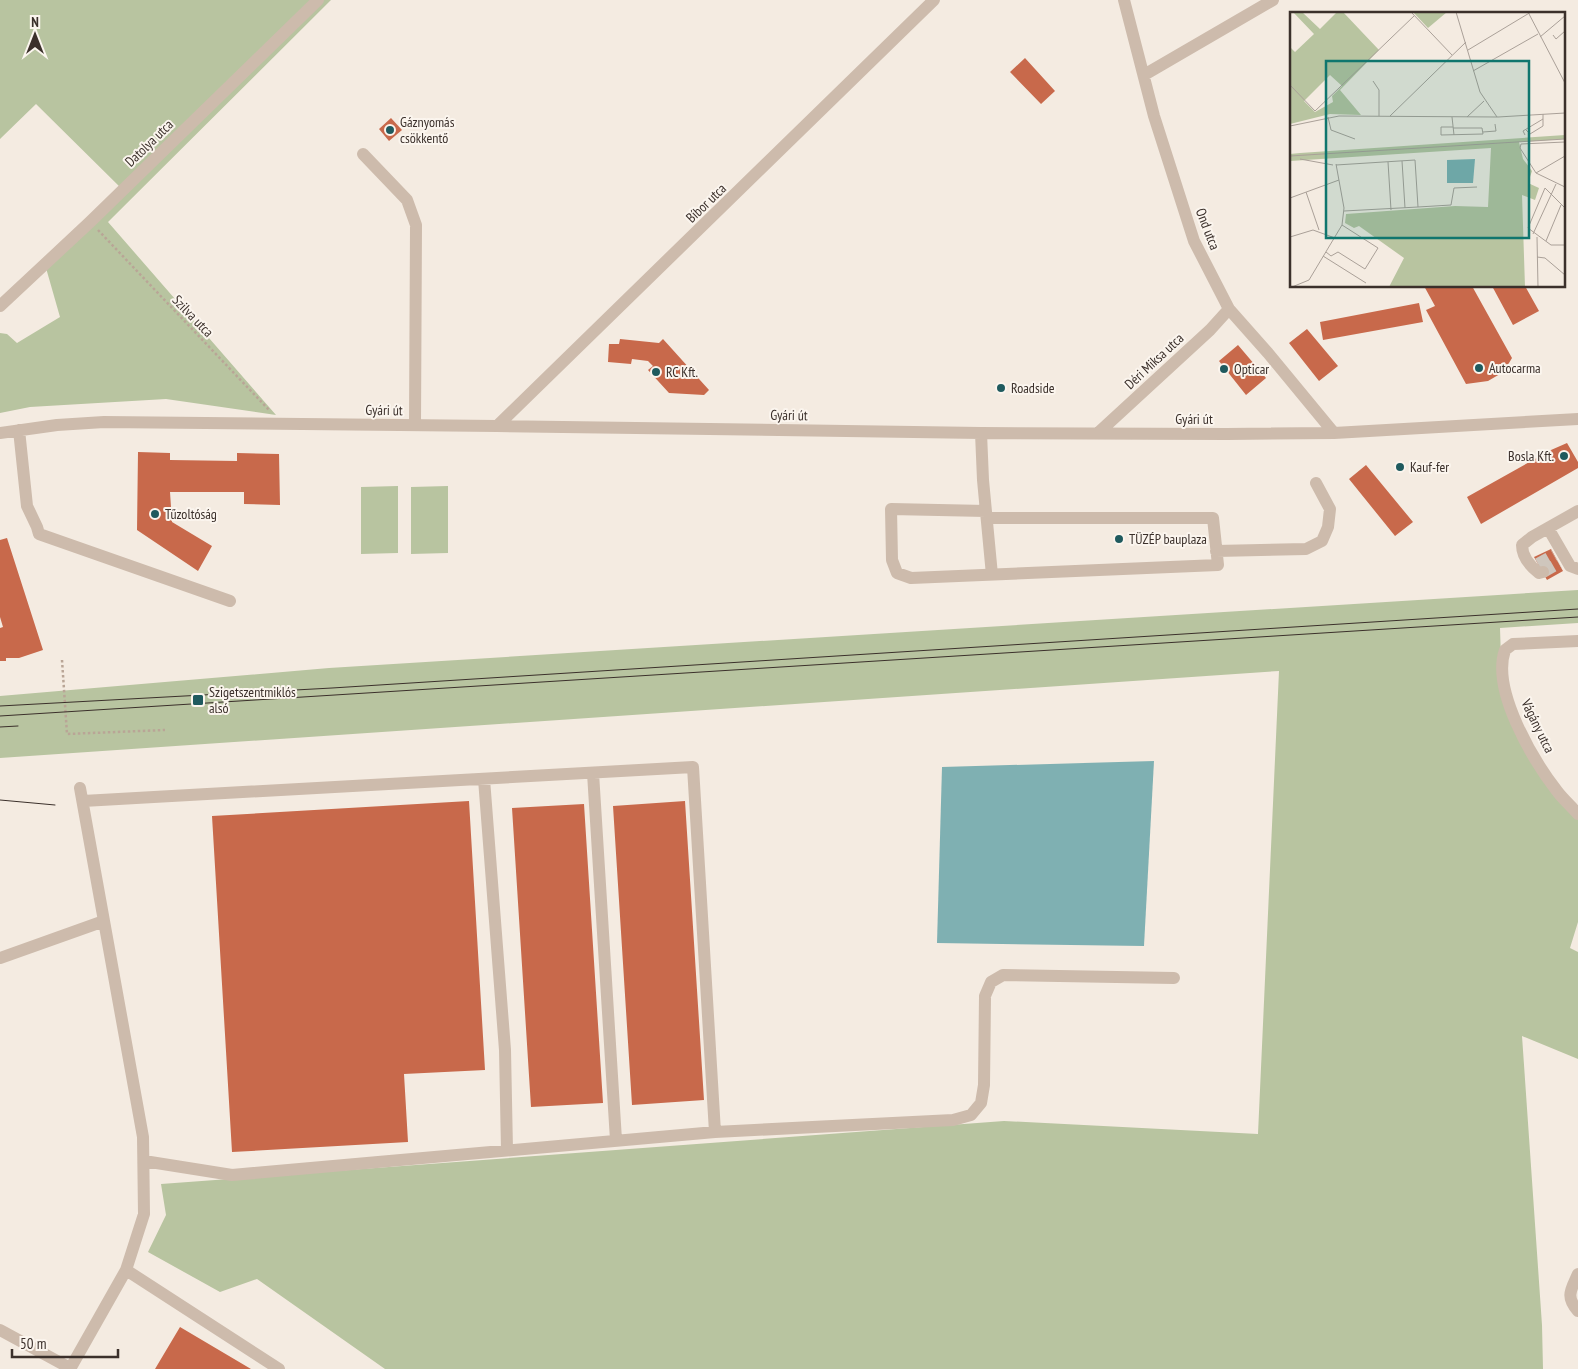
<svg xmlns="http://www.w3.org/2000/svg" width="1578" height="1369" font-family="'PT Sans Narrow',sans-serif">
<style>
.green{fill:#b8c4a0}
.water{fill:#7fb0b2}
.building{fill:#c8694b}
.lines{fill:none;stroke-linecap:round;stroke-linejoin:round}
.minor-tunnel{stroke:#cfc6bd;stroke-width:12;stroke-dasharray:12 6;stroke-linecap:butt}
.path{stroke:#b9a596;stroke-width:2.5;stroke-dasharray:2.5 2.5;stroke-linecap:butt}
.minor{stroke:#cdbbac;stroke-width:12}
.tram{stroke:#3b302b;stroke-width:1}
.poi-dot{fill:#1f5a5e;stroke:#fbf5ee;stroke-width:2}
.labels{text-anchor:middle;stroke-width:4;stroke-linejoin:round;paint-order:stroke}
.poi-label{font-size:14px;fill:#3b302b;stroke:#fbf5ee;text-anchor:start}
.street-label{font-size:14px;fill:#3b302b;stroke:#fbf5ee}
.inset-road{fill:none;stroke:#aaa098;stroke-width:1}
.view{fill:#0f766e;fill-opacity:0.15;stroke:#0f766e;stroke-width:2.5}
.inset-edge{fill:none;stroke:#3b302b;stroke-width:2.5}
</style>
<rect width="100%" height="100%" fill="#f4ebe1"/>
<path class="green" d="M0,0H331L108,222L276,415L166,399L30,407L0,413V333L7,334L17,343L60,317L46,268L125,192L36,104L0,139Z
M398,486V553L361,554V487Z
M448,486V553L411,554V487Z
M1578,590V623L1500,628L1501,659L1529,759L1578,819V922L1570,948L1578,952V1059L1522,1036L1542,1325L1543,1369H385L257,1279L220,1292L148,1252L166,1215L161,1184L1004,1121L1258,1134L1279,671L0,758V696L329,668Z"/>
<path class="water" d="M1154,761L1144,946L937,943L942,767Z"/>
<path class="building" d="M1025,58L1055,91L1041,104L1010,72Z
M391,118L402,130L389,141L379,129Z
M1424,286H1472L1512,358L1509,363L1500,374L1488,381L1466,384L1426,310L1435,306Z
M1492,286H1525L1539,311L1513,325Z
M1419,303L1423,322L1323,340L1320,322Z
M1307,329L1338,366L1319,381L1289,343Z
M620,339L659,343L663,339L709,390L704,395L669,393L648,370L653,366L648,361L632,359L631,364L608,362L609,344H619Z
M1238,345L1266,378L1246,395L1219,361Z
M1567,443L1578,462V468L1481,524L1467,497L1551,450Z
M138,452L170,453V460L237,461V453L279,454L280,505L244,504V492H170L172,522L212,546L198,571L137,530Z
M1366,465L1413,522L1395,536L1349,479Z
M7,538L43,650L19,658H6V661H0V628L3,627L0,617V540Z
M1551,549L1563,571L1547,580L1534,557Z
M469,801L485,1070L404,1074L408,1142L232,1152L212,816Z
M685,801L704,1100L632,1105L613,806Z
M584,804L603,1103L531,1107L512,808Z
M180,1327L251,1369H155Z"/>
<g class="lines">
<path class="minor-tunnel" d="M1538,564L1554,555
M1543,572L1559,563"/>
<path class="path" d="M98,230L270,411
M62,660L67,734L165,730"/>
<path class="minor" d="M1124,0L1154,116L1194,241L1229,309L1268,353L1334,433
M1144,75L1273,0
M363,154L407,200L416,225L415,425
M0,306L90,222L318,0
M497,426L934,0
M19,430L27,506L37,527L39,534L230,601
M0,433L57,425L104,422L497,426L981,433L1227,434L1334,433L1578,419
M981,433L983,480L992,575
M1098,433L1210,330L1229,309
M986,511L891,509L892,560L897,573L911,578L1218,565L1213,518H987
M1548,528L1570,566L1578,569
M1216,551L1306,549L1322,541L1328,527L1330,509L1316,483
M1543,572L1539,573C1530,566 1522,557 1522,545L1532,537L1578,511
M1578,641L1513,644L1505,650C1491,690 1533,760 1557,791C1563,799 1571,806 1578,814
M593,773L616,1140
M484,779L505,1050L507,1150
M83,801L693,767L715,1132L232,1175L144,1161
M0,958L104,921
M715,1132L953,1120L971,1115L981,1103L984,1085L985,996L991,982L1003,975L1174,978
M126,1270L279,1369
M1578,1274C1571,1290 1565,1296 1578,1311
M0,1330L70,1368
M70,1369L126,1270L144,1214L143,1137L80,788"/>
<path class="tram" d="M0,706L332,688L1578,609
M0,716L1578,617
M0,727L18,726
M0,800L55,805"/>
</g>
<g class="poi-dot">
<circle cx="390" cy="130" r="5"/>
<circle cx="1479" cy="368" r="5"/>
<circle cx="1224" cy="369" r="5"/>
<circle cx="656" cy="372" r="5"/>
<circle cx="1001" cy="388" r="5"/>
<circle cx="1564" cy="456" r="5"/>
<circle cx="1400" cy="467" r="5"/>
<circle cx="155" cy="514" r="5"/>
<circle cx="1119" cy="539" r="5"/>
<rect x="192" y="694" width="12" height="12" rx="2.5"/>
</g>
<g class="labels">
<g class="poi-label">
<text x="400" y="127">Gáznyomás<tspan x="400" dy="16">csökkentő</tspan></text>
<text x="1489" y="373">Autocarma</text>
<text x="1234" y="374">Opticar</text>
<text x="666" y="377">RC Kft.</text>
<text x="1011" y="393">Roadside</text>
<text x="1554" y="461" text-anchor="end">Bosla Kft.</text>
<text x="1410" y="472">Kauf-fer</text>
<text x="165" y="519">Tűzoltóság</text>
<text x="1129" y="544">TÜZÉP bauplaza</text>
<text x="209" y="697">Szigetszentmiklós<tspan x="209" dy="16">alsó</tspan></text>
</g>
<g class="street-label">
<text transform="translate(149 143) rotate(-44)" y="5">Datolya utca</text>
<text transform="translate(706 203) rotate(-44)" y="5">Bíbor utca</text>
<text transform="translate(1208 229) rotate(69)" y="5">Ond utca</text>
<text transform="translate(193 316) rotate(46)" y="5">Szilva utca</text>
<text transform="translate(1154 361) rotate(-43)" y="5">Déri Miksa utca</text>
<text transform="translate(384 410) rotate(1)" y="5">Gyári út</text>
<text transform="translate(789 415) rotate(1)" y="5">Gyári út</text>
<text x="1194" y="424">Gyári út</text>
<text transform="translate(1538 726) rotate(64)" y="5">Vágány utca</text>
</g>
</g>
<g transform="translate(1290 12)">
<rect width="275" height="275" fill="#f4ebe1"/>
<path d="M3,0H12L30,17L47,0H53L89,38L50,78L71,103L40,102L0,112V35L5,40L24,22ZM40,63L52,74L42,84L43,90L25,100L14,89ZM123,0H157L138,16ZM275,123V127L229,130L233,147L242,159L238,171L249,176L245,188L232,183L235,275H99L114,246L69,214L64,216L55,211L56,202L165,194L198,195L201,136L0,149V142L10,141Z" fill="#b8c4a0" fill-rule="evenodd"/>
<path d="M185,147L183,171H157V148Z" fill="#7fb0b2"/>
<path class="inset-road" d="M121,0L162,43M166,0L190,80L207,105M238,0L275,71M263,23L266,27L275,19M250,25L275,4M178,38L241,0M183,59L248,22M83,69L89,78V104M0,73L25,99L124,4M100,104L176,30M38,105L41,118L65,127M162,105L164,123M177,105L194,89M0,114L49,104L208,105L275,101M163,115H151V123L193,122L192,116H163M235,117L240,122L253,114V102M193,120L206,119L205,112M235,123L233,119L253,107M275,130L231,132L230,136L246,161L275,175M0,144L275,127M10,147L43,153M112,149L115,196M98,150L101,198M46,153L125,148L128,195L54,199M246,161L275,144M16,180L29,218M0,186L49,168M128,195L161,193L164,176L187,175M275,196L255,176L238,216L261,233H275M243,222L266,172M0,225L23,218L45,226M247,225L248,275M256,229L271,193M36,240L41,244L48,240L75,257L88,236L52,213M33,244L76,271M247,245L255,246L275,263M2,275L19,268L52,213L54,196L46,152"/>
<path class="view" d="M36,49H239V226H36Z"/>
<rect width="275" height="275" class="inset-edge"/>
</g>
<g transform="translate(35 35)" stroke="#fbf5ee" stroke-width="4" paint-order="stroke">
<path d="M0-4L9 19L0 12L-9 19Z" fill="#3b302b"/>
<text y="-8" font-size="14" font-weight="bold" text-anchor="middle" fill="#3b302b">N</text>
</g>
<path d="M12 1349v8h106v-8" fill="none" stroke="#3b302b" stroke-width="2.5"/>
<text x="20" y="1349" font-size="15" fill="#3b302b" stroke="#fbf5ee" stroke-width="4" paint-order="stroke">50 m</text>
</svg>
